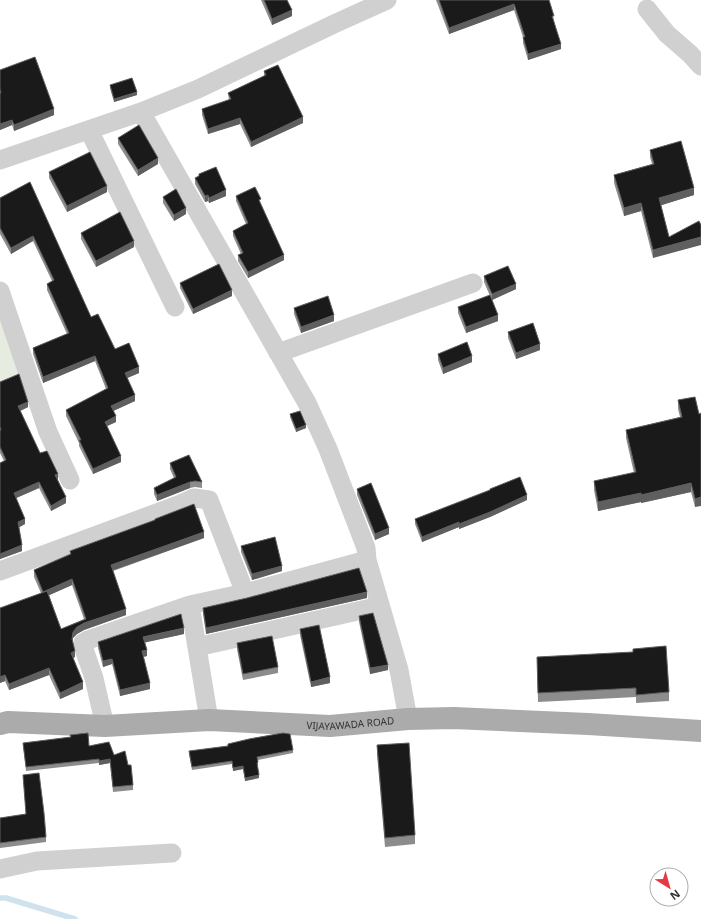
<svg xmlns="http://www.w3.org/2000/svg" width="701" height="919" font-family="'Noto Sans',sans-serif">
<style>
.green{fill:#e6ecdf}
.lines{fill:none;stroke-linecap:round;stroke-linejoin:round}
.stream{stroke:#cfe2ee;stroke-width:5.5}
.minor{stroke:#d0d0d0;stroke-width:19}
.major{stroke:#ababab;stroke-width:22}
.wall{fill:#8c8c8c;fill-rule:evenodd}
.shaded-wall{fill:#5f5f5f}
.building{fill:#1a1a1a;stroke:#5f5f5f}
.labels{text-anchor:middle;stroke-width:4;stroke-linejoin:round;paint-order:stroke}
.street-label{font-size:10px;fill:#333;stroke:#fff}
</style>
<rect width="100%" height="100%" fill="#fff"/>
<path class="green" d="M0,318L25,372L0,385Z"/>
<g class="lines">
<path class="stream" d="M0,898H6L75,919"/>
<path class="minor" d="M647,9L667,34L690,54L701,66
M141,112L307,403L328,449L366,548L367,560L399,670L408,719
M89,130L175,307
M0,160L141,112L198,89L334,24L387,0
M0,291L48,432L70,480
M278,353L473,283
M0,571L181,504L194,498L209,500L245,593
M190,605L209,720
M197,647L380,606
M105,726L94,678L85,652L83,643L88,640L190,605L245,593L367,560
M0,869L37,861L172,853"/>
<path class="major" id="s1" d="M0,724L8,722L105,726L209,720L330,726L408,719L454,718L588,724L701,731"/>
</g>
<path class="wall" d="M261,0H287L292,16L272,25Z
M436,0H549L561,49L528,60L523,43V37L514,10L449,34Z
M0,70L54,115L14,131L12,125L0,130Z
M264,71L303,123L251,147L240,124L208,134L202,115V109L229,100L228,93L264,76Z
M110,85L137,95L114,102L110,88Z
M118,138L158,164L138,176L118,144Z
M650,150L694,195L661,205L669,237L653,258L641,211L624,216L614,183V175L652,164L650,157Z
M49,172L107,192L67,212L49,178Z
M199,174L226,196L209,203L208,201L205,202L195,184V178L199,176Z
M30,182L91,317L115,349L139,373L127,378L135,401L113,411L116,422L107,426L121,462L93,474L79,446V443L66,416V410L106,389L95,361L43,383L33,354V348L67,334L47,290V284L52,281L33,241L11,254L0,234V198Z
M236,196L261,205L284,260L248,278L238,261V255L241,254L233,236V231L246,224L236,201Z
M163,197L186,214L174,221L163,203Z
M81,233L134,247L96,267L81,239Z
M484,276L516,289L492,300L498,321L466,333L458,313V307L490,296L484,282Z
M180,283L232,296L193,314L180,288Z
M294,308L334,321L301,333L294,314Z
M508,332L540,350L516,359L508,338Z
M438,354L472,362L443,374L438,360Z
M0,382L28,407L20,411L40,453L58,480L66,503L51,511L39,488L16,498L25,524L19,527L22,551L0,559V463L4,461L0,453Z
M695,397V507L691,492L641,503V502L598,511L594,490V481L634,473L626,438V430L680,417L678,409V400Z
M290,414L306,428L296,432L290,417Z
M170,463L202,482V488L195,487L190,488L157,501L154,494V488L174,478L170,469Z
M357,489L389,534L375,540L357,495Z
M527,500L490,517L459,529V527L422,542L415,524V519Z
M204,538L113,571L126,615L84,630L77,634L73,638V641L75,657L73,658L83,689L60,699L49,675L9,690L5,681L0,683L41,593L34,577V570L70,554V551ZM72,585L84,619L61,629L49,595Z
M241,546L282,571L252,580L241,552Z
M367,598L206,634L203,614V608Z
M359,616L388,670L370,674L359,622Z
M300,629L330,683L311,687L300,635Z
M184,634L145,642L147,656L143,657L150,689L120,696L112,664L103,667L98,648V642Z
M237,643L278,667V673L243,680L237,649Z
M537,657L669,692V701L636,703V697L538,702Z
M23,743L89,746L114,755L133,785V790L113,792L110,763L99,765V763L26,771Z
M377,745L415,835V844L385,847L377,754Z
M293,750V753L258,760V765H257L259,778L245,781L243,769L233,771L232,764L192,770L189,754V751Z
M23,775L46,837V842L0,848V818L26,814Z"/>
<path class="shaded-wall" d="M514,4V10L449,34V28Z
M292,10V16L272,25V19Z
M561,44V49L528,60V54Z
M137,92V95L114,102V99Z
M54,109V115L14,131V125Z
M303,117V123L251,147V142Z
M240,118V124L208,134V129Z
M12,120V125L0,130V124Z
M158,158V164L138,176V170Z
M107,186V192L67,212V206Z
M694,188V195L659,206V198Z
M226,190V196L209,203V198Z
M208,195V201L205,202V196Z
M641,203V211L624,216V208Z
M186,208V214L174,221V215Z
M33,236V241L11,254V248Z
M701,237V245L653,258V250Z
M134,241V247L96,267V261Z
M284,255V260L248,278V272Z
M516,284V289L492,300V294Z
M232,290V296L193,314V309Z
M334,315V321L301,333V327Z
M498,315V321L466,333V327Z
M540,344V350L516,359V353Z
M95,356V361L43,383V377Z
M472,356V362L443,374V368Z
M139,367V373L125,379V373Z
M135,395V401L111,412V406Z
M28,402V407L18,412V406Z
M116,416V422L105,427V422Z
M306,425V428L296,432V429Z
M121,456V462L93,474V469Z
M58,474V480L55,481V475Z
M39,482V488L14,499V493Z
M190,482V488L157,501V495Z
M691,483V492L641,503V495Z
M641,493V502L598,511V502Z
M527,495V500L490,517L459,529V524Z
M66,497V503L51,511V506Z
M701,497V506L695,507V499Z
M25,519V524L18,528V522Z
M459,522V527L422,542V537Z
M389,528V534L375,540V534Z
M204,532V538L111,571V565Z
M22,545V551L0,559V554Z
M282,566V571L252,580V574Z
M72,579V585L43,598V592Z
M367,592V598L206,634V628Z
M126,609V615L84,630L77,634L73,638L72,645L73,632L77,627L84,623Z
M184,628V634L143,643V637Z
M147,650V656L142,657V651Z
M75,651V657L71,659V653Z
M112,659V664L103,667V661Z
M388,665V670L370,674V668Z
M49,668V675L9,690V684Z
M5,675V681L0,683V677Z
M330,677V683L311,687V682Z
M83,682V689L60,699V693Z
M150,683V689L120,696V690Z
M110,759V763L99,765V761Z
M243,766V769L233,771V768Z
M259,775V778L245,781V778Z"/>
<path class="building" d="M264,0H287L292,10L272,19Z
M439,0H549L554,16H552L561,44L528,54L523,37H525L514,4L449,28Z
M35,57L54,109L14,125L12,120L0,124V93H1L0,89V70Z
M278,65L303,117L251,142L240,118L208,129L202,109L231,99L228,93L266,75L264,71Z
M132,78L137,92L114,99L110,85Z
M139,125L158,158L138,170L118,138Z
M681,141L694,188L659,198L669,237L699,221L701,225V237L653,250L641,203L624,208L614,175L654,164L650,150Z
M90,152L107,186L67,206L49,172Z
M216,167L226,190L209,198L208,195L205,196L195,178L199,176V174Z
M30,182L91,317L98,314L115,349L129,343L139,367L125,373L135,395L111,406L116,416L105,422L121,456L93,469L79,440H81L66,410L108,388L95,356L43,377L33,348L69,333L47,284L54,280L33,236L11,248L0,228V198Z
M255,187L261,199L259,200L284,255L248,272L238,255L243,253L233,231L248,223L236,196Z
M176,189L186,208L174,215L163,197Z
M120,212L134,241L96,261L81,233Z
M219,264L232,290L193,309L180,283Z
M508,266L516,284L492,294L484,276Z
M490,295L498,315L466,327L458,307Z
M328,296L334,315L301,327L294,308Z
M533,323L540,344L516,353L508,332Z
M467,342L472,356L443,368L438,354Z
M19,374L28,402L18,406L40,453L47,451L58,474L55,475L66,497L51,506L39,482L14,493L25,519L18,522L22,545L0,554V463L6,460L0,447V430H1L0,427V382Z
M695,397L699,414L701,413V497L695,499L691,483L641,495V493L598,502L594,481L636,472L626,430L682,417L678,400Z
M300,411L306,425L296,429L290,414Z
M189,455L202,482L195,481L190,482L157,495L154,488L176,477L170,463Z
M520,477L527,495L490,512L459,524V522L422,537L415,519L490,490V489Z
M371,483L389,528L375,534L357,489Z
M194,504L204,532L111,565L126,609L84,623L77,627L73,632L72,639L75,651L71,653L83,682L60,693L49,668L9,684L5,675L0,677V608L47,591L61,629L86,619L72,579L43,592L34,570L71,554L70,551L155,520V519Z
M275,537L282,566L252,574L241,546Z
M359,568L367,592L206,628L203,608L247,598Z
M373,613L388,665L370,668L359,616Z
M181,614L184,628L143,637L147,650L142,651L150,683L120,690L112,659L103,661L98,642Z
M319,625L330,677L311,682L300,629Z
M272,636L278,667L243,674L237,643Z
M666,646L669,692L636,695V688L538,693L537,657L633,652V649Z
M88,733L89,746L109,742L114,755L125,751L128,765H131L133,785L113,787L110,759L99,761V759L26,767L23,743L71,737L70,735Z
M283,733L290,734L293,750L257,757L258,762L257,763L259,775L245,778L243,766L233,768L232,761L192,767L189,751L228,746V744L249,739Z
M409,743L415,835L385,838L377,745Z
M39,773L44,813L46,837L0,843V818L26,814L23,775Z"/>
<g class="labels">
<g class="street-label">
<text dy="4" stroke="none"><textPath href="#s1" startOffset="351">VIJAYAWADA ROAD</textPath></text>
</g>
</g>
<g transform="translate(669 887) rotate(143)"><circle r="19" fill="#ffffff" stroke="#adadad"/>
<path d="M0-3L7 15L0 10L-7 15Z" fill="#e63946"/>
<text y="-6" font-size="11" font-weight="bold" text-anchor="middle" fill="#333333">N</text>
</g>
</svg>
